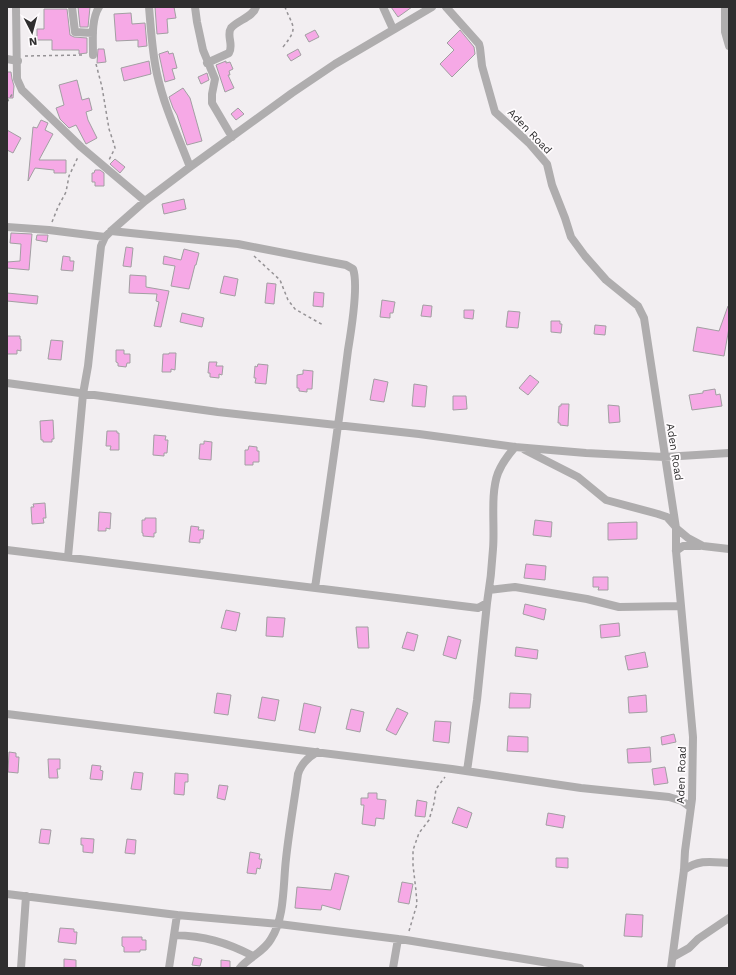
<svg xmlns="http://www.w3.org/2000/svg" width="736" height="975" font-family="'Work Sans',sans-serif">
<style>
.building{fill:#f6a9e6;stroke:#a29fa2}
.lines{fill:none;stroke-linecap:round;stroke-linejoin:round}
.path{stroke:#959295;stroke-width:1.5;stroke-dasharray:3 3;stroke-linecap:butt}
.street{stroke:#afadae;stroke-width:8}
.labels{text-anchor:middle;stroke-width:3.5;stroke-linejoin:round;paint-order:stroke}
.street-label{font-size:11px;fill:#2f2e2f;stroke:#fffcfe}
</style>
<rect width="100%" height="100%" fill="#f2eef1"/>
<path class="building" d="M78,7H90L88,27H80Z
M155,7H174L176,18L167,19L168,33L157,34Z
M391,7H412L398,17Z
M44,9H67L70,35L74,37L87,38V53L79,54V50H52V40H37V29H44Z
M131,13L132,24L145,23L147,46L138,47V40L116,41L114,14Z
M315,30L319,37L309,42L305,35Z
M460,30L474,47L475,54L452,77L440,64L454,50L447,43Z
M98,49H104L106,62L97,63Z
M298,49L301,55L291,61L287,55Z
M168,51L169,54L173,53L177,68L172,69L175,79L165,82L159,54Z
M149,61L151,74L124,81L121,68Z
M226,61V63L230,62L233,69L229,71L230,75H228L234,88L225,92L216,65Z
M7,72H11L12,79L14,86L13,98H7Z
M207,73L209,80L201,84L198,77Z
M77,80L82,100L89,98L92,110L86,112L88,120L97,138L86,144L76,125L69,128L60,119L56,108L64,105L59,85Z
M183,88L190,98L202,141L187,145L177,115L173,108L169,97Z
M238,108L244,114L236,120L231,114Z
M41,120L48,123L45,130L53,134L39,160H66V173H54V170L35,168L28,181L33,127L37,128Z
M7,130L21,138L13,153L7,150Z
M115,159L125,167L120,173L110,164Z
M95,170H100L104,173V186H95V182H92V173H94Z
M184,199L186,209L164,214L162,204Z
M11,233L32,234L29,270L7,268V262L20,261L21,244L10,243Z
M37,235H48L47,242L36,240Z
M126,247L133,248L131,267L123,266Z
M184,249L199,253L196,265H195L189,289L171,286L175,266L163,264L164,256L181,260Z
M63,256L70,257V261H74L73,271L61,270Z
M130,275L146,276V287L169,291L161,327L154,326L159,302L156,301L157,294L129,293Z
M224,276L238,279L235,296L220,293Z
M267,283L276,284L274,304L265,303Z
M314,292L324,293L323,307L313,306Z
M7,293L38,296L37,304L7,301Z
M382,300L395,302L393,313H390V318L380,317Z
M423,305L432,306L431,317L421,316Z
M728,306H729V328L724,356L693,351L697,327L719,331Z
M464,310H474L473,319L464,318Z
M508,311L520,312L518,328L506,327Z
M182,313L204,318L202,327L180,322Z
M551,321H560V324H562L561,333L551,332Z
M595,325L606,326L605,335L594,334Z
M7,336H20V339H21V351L17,350V354H7Z
M51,340L63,341L61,360L48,359Z
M116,350H124V354H130V363H127L126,367L118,366V363L116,362Z
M169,353H176L175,370L171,369V372H162L163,354H169Z
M209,362H217L216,366H223L222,375L219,374V378L210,377V373H208Z
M258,364L268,365L266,384L255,383L256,378H254L255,366L257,367Z
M303,370L313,371L312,389H307V392L299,391V388H297V375L303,374Z
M530,375L539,382L528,395L519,388Z
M374,379L388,382L384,402L370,400Z
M414,384L427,386L425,407L412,406Z
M715,389L716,395L720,394L722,406L692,410L689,395L703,393V391Z
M453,396H466L467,409L453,410Z
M561,404H569L568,426L560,425V423H558L559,406H561Z
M608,405L619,406L620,422L609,423Z
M53,420L54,439H52V442H43V440H41L40,421Z
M107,431H117V433H119V450H110L111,446H106Z
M154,435L166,436L165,440H168L167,453H164V456L153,455Z
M204,441L212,442L211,460L199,459L200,444H204Z
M249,446L257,447V451H259V462H253V465H245V450H248Z
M45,503L46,518H43L44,523L32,524L31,507H34L33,504Z
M99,512L111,513L110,529L106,528V531H98Z
M145,518H156V533H154V537L143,536V533H142V520H145Z
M535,520L552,522L551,537L533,535Z
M637,522V539L608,540V523Z
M191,526L199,527L198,530H204L203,539H200V543L189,542Z
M526,564L546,566L545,580L524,578Z
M593,577H608V590H598L599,587H593Z
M525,604L546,609L544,620L523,614Z
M226,610L240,613L236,631L221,628Z
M267,617L285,618L283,637L266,636Z
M619,623L620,636L601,638L600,625Z
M356,627H368L369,648H358Z
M407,632L418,635L414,651L402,648Z
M448,636L461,640L456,659L443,655Z
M516,647L538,650L537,659L515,656Z
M645,652L648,667L628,670L625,656Z
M217,693L231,695L228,715L214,713Z
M510,693L531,694L530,708H509Z
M646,695L647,712L629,713L628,697Z
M262,697L279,700L275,721L258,718Z
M304,703L321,707L315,733L299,730Z
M397,708L408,713L396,735L386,730Z
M351,709L364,712L360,732L346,729Z
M435,721L451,722L449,743L433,741Z
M674,734L676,742L662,745L661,737Z
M508,736L528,737V752L507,751Z
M650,747L651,762L628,763L627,749Z
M9,752L16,753V757H19L18,773L8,772Z
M48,759H60V769H57L58,778H49Z
M92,765L101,766L100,770L103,771L102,780L90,779Z
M665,767L668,783L654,785L652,769Z
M134,772L143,773L141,790L131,789Z
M175,773L188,774V782H185L184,795L174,794Z
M219,785L228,786L225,800L217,798Z
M368,793H377V799L386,800L384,819L376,818L375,826L362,824L364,805H361V798H368Z
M417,800L427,802L425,817L415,816Z
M458,807L472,813L467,828L452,823Z
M548,813L565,816L563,828L546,825Z
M41,829L51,830L49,844L39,843Z
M81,838L94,839L93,853L83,852V845H81Z
M127,839L136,840L135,854L125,853Z
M250,852L260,854L259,859H262L260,869L257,868L256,874L247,873Z
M556,858H568V868L556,867Z
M335,873L349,876L340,910L322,905L321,910L295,908L297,887L331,890Z
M402,882L413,884L409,904L398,902Z
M626,914L643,915L642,937L624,936Z
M60,928L74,929V932H77L76,944L58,942Z
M122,937H142V940H146V950H140V952H124V947L122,946Z
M194,957L202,959L200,966L192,965Z
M64,959L76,960V968H64Z
M221,960L230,961V968H221Z"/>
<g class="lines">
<path class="path" d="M283,47C299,27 293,28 285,7
M25,56L85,55
M96,64L102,87L109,129L114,144L115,148L109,160
M7,102L13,93
M52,222L58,207L66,192L69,176L78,157
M254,256L280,280L288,300L295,309L323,325
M409,931L417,904L416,891L413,865V850L419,833L429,820L434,803L436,789L445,777"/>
<path class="street" d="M16,7L17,79L22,90L81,147L145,201
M72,7L75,32L93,33
M149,7C151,29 152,52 157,74C164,106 178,136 190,167
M195,7L197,22L203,50L215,79L212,94V103L232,137
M383,7L393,29
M446,7L479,44L480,48L482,66L495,112L529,143L547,164L552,185L565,218L571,237L585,256L606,280L638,306L644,318L676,528V551L693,737L692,799L685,851L684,870L671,968
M725,7V32L729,46
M93,55C93,40 91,20 99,7
M7,59L18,61
M207,63L229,53C234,45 226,35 231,28C238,20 253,17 256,7
M7,227L49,230L105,237
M111,231L238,244L346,265L353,269C359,285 351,332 348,350C338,430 326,509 315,588
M7,383L218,412L419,434L515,447L586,453L664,457L729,453
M525,450L578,477L606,500L658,514L667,517L675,526
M676,528L688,538L703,546L729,549
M7,550L478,608L487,603C490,585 492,567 493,549C495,526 490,494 498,473C502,463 508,455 515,447
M676,551L683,546H700
M68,557L83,394L88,366L101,246L105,237L111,231L145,201L190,167L292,93L335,64L432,7
M489,590L515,587L587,599L619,607L681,606
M7,714L452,769L581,788L669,797L682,801L690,807
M467,771L477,700L487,603
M684,870C700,859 711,862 729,863
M7,894L177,915L279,924L406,940L580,968
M174,935C204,936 226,942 253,956
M673,957L689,948L698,939L729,918
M21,968L26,896
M169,968L177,915
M240,968C249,957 264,952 271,939C285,918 283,884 286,859C289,831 294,803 298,774C301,764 307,758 317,752
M393,968L398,939"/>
</g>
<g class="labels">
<g class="street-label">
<text transform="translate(530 131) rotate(46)" y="4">Aden Road</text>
<text transform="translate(675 452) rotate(81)" y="4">Aden Road</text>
<text transform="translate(681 775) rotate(-88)" y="4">Aden Road</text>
</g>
</g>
<rect width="736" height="975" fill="none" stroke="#2f2e2f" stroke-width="16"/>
<g transform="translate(32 32) rotate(174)" stroke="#fffcfe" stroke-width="3" paint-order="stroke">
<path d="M0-3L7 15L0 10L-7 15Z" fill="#2f2e2f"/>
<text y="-6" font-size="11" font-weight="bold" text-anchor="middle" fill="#2f2e2f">N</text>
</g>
</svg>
